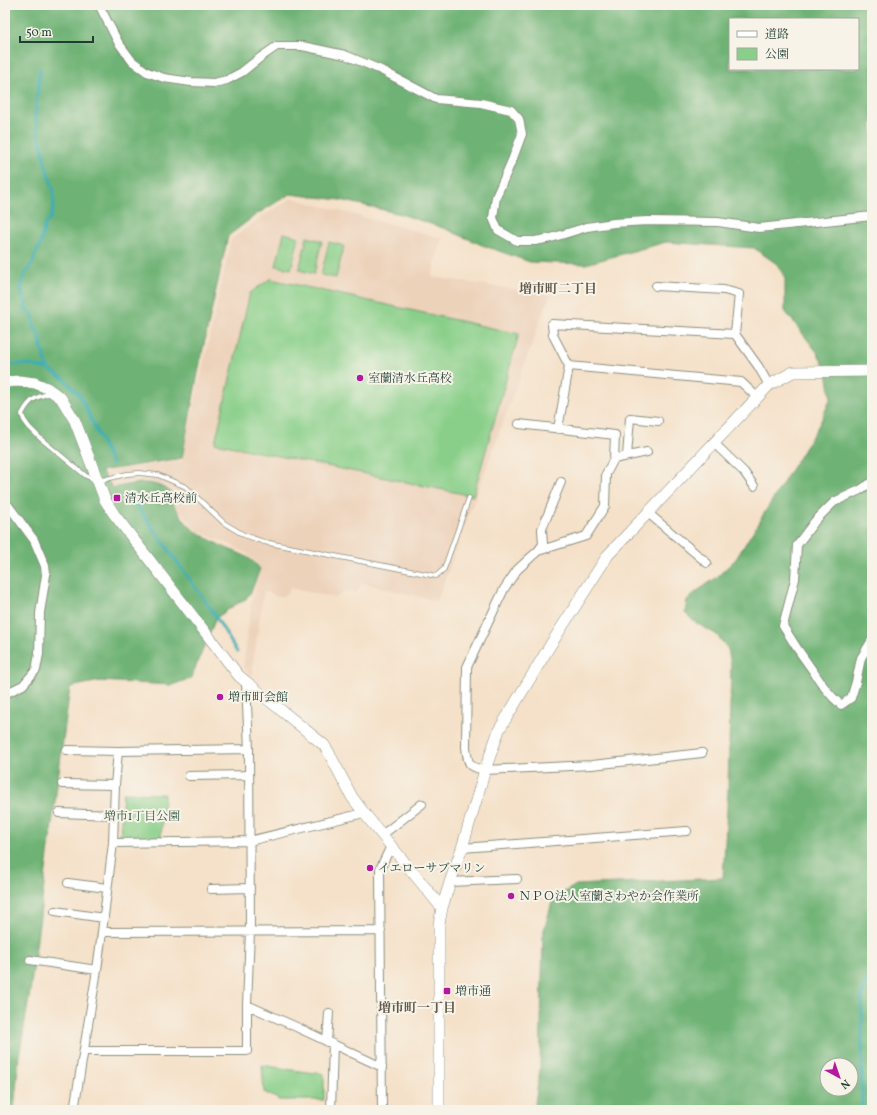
<svg xmlns="http://www.w3.org/2000/svg" width="877" height="1115" font-family="Vollkorn,'Noto Serif JP',serif">
<style>
.built{fill:#edd2ba}
.green{fill:#89cf89;stroke:#54865e}
.forest{fill:#6eb275;stroke:#467854;fill-rule:evenodd}
.lines{fill:none;stroke-linecap:round;stroke-linejoin:round}
.stream{stroke:#3daeb6;stroke-width:3}
.lane-casing{stroke:#8a8f7e;stroke-width:5.5}
.street-casing{stroke:#8a8f7e;stroke-width:10}
.secondary-casing{stroke:#8a8f7e;stroke-width:12}
.lane{stroke:#fff;stroke-width:4}
.street{stroke:#fff;stroke-width:8}
.secondary{stroke:#fff;stroke-width:11}
.poi-dot{fill:#b5179e;stroke:#f7f3e8;stroke-width:1.5}
.labels{text-anchor:middle;stroke-width:4;stroke-linejoin:round;paint-order:stroke}
.poi-label{font-size:12px;fill:#1f3d34;stroke:#f7f3e8;text-anchor:start}
.park-label{font-size:12px;fill:#345a45;stroke:#f7f3e8}
.neighbourhood-label{font-size:13px;font-weight:bold;fill:#63594a;stroke:#f7f3e8}
</style>
<rect width="100%" height="100%" fill="#f7f3e8"/>
<filter id="ink" filterUnits="userSpaceOnUse"><feTurbulence type="fractalNoise" baseFrequency=".025" numOctaves="2"/><feDisplacementMap in="SourceGraphic" scale="8" xChannelSelector="R" yChannelSelector="G"/><feConvolveMatrix kernelMatrix="1 2 1 2 8 2 1 2 1" color-interpolation-filters="sRGB"/></filter>
<filter id="wash" filterUnits="userSpaceOnUse"><feTurbulence type="fractalNoise" baseFrequency=".012" numOctaves="4" result="noise"/><feDisplacementMap in="SourceGraphic" scale="16" xChannelSelector="R" yChannelSelector="G"/><feGaussianBlur stdDeviation="0.9" result="paint"/><feColorMatrix in="noise" values="0 0 0 0 0 0 0 0 0 0 0 0 0 0 0 0 0 1.4 0 .05"/><feComposite in="paint" operator="in"/></filter>
<g filter="url(#wash)">
<rect width="100%" height="100%" fill="#f5e1c9"/>
<path class="built" d="M292,198L442,238L432,277L550,295L437,601L362,583L356,593L344,590L342,594L335,598L290,588L289,592L285,595L280,597H277L269,592L266,593L264,590L251,677L243,667L252,598L261,569L257,563L246,553L227,543L209,536L197,530L175,505L179,494L163,485L140,479L114,486L104,473L142,466L182,461L231,239L260,218Z"/>
<path class="green" d="M284,233L299,237L291,269L276,266Z
M307,237L322,241L314,274L299,270Z
M329,242L344,246L336,278L321,275Z
M270,279L519,334L473,496L215,443L250,293Z
M123,793L164,794L161,838H120Z
M262,1065L292,1070L324,1074V1100H280L264,1092Z"/>
<path class="forest" d="M5,5H872V1110H534L540,1070L543,934L553,899L576,885L723,878L728,790L731,665L728,649L716,634L696,623L685,613L687,600L696,592L716,578L736,559L820,423L831,398L827,371L817,352L785,311V278L777,264L754,248L666,242L586,264L530,262L482,245L446,229L401,214L341,200L290,194L257,214L228,236L200,362L182,458L101,471L113,488C140,482 153,478 177,496L173,504C177,509 180,515 184,520C191,530 205,537 216,543C233,553 247,552 260,569L251,592L244,601L238,603L216,618L191,678L172,685L100,681L70,687L30,992L19,1057L14,1110H5ZM730,19H858V69H730ZM827,1065H851V1089H827Z"/>
<g class="lines">
<path class="stream" d="M40,68L35,117L47,171L53,188L54,204L51,218L45,224L40,245L34,257L33,262L23,278L21,286L23,298L26,303V310L33,315L34,327L39,334L42,349L48,369
M5,365L26,364L48,369L64,379L80,396L112,464
M135,503L213,612L237,652
M862,1110V997L864,986L872,974"/>
</g>
</g>
<g filter="url(#ink)">
<g class="lines">
<g class="lane-casing">
<path id="lane" d="M52,393C35,397 30,399 22,414L24,420L29,427L41,439L86,476L98,481L127,474L139,473L158,475L186,487L224,523L244,535L264,542L436,576L444,569L469,498"/>
</g>
<g class="street-casing">
<path id="street" d="M99,5L118,42L132,61L147,72L164,78L191,82L214,83L227,80L242,72L261,57L277,46H302L345,55L381,70L436,99L481,103L511,110L519,119L522,134L513,158L496,197L493,218L498,230L517,241H535L551,238L587,227L614,223L647,221L718,222L759,228L872,216
M656,286L724,290L739,294L735,334
M569,366L553,335L552,324L735,334L758,366L769,385
M519,424L615,435L614,459
M558,429L569,366L741,382L757,397
M714,443L744,472L754,486
M647,452L614,459L606,474L605,506L586,536L538,551L531,557L517,570L504,589L467,667L466,747C468,764 468,767 485,770L592,765L702,753
M627,456L630,418L658,421
M872,482L860,490L834,502L815,521L797,545L795,579L783,626C792,641 802,656 813,671C821,683 829,695 841,705L851,698L856,682L861,658L872,640
M5,501L34,540L45,566L46,575L40,613L39,654L36,670L23,685L5,694
M648,513L707,563
M538,551L543,544L542,529L561,482
M67,750L118,751L249,749
M189,776L249,775
M62,784L115,785
M59,813L114,815
M382,835L422,804
M113,843L249,841L364,813
M462,848L687,831
M450,882L517,879
M68,883L107,888
M211,889L250,888
M55,911L104,918
M102,932L381,931
M30,960L97,970
M247,1005L292,1025L382,1067
M327,1042L329,1013
M84,1051H247V1005L250,931L249,749L246,682
M74,1110L97,970L102,932L113,843L115,785L118,751
M331,1110L333,1044
M382,1110L380,869L391,846"/>
</g>
<g class="secondary-casing">
<path id="secondary" d="M5,382L19,381L35,383L47,388L61,398L75,421L105,500L114,514L239,676L324,745L329,753L352,797L364,813L442,908
M439,1110V924L442,908L450,882L462,848L485,770L499,730L551,644L608,555L769,385L793,372L872,371"/>
</g>
<use href="#lane" class="lane"/>
<use href="#street" class="street"/>
<use href="#secondary" class="secondary"/>
</g>
</g>
<g class="poi-dot">
<circle cx="360" cy="378" r="4"/>
<rect x="113" y="494" width="8" height="8" rx="2"/>
<circle cx="220" cy="697" r="4"/>
<circle cx="370" cy="868" r="4"/>
<circle cx="511" cy="896" r="4"/>
<rect x="443" y="987" width="8" height="8" rx="2"/>
</g>
<g class="labels">
<g class="poi-label">
<text x="368" y="382">室蘭清水丘高校</text>
<text x="125" y="502">清水丘高校前</text>
<text x="228" y="701">増市町会館</text>
<text x="378" y="872">イエローサブマリン</text>
<text x="519" y="900">ＮＰＯ法人室蘭さわやか会作業所</text>
<text x="455" y="995">増市通</text>
</g>
<g class="park-label">
<text x="142" y="820">増市1丁目公園</text>
</g>
<g class="neighbourhood-label">
<text x="558" y="293">増市町二丁目</text>
<text x="417" y="1012">増市町一丁目</text>
</g>
</g>
<rect width="877" height="1115" fill="none" stroke="#f7f3e8" stroke-width="20"/>
<rect x="729" y="18" width="130" height="52" fill="#f7f3e8" stroke="#a1aaa0"/>
<rect x="737" y="31" width="20" height="6" fill="#ffffff" stroke="#a1aaa0"/>
<text x="765" y="38" font-size="12" fill="#1f3d34">道路</text>
<rect x="737" y="48" width="20" height="12" fill="#89cf89" stroke="#a1aaa0"/>
<text x="765" y="58" font-size="12" fill="#1f3d34">公園</text>
<g transform="translate(839 1077) rotate(140)"><circle r="19" fill="#f7f3e8" stroke="#a1aaa0"/>
<path d="M0-3L7 15L0 10L-7 15Z" fill="#b5179e"/>
<text y="-6" font-size="11" font-weight="bold" text-anchor="middle" fill="#1f3d34">N</text>
</g>
<path d="M20 36v6h73v-6" fill="none" stroke="#1f3d34" stroke-width="2"/>
<text x="26" y="36" font-size="12" fill="#1f3d34" stroke="#f7f3e8" stroke-width="3" paint-order="stroke">50 m</text>
</svg>
